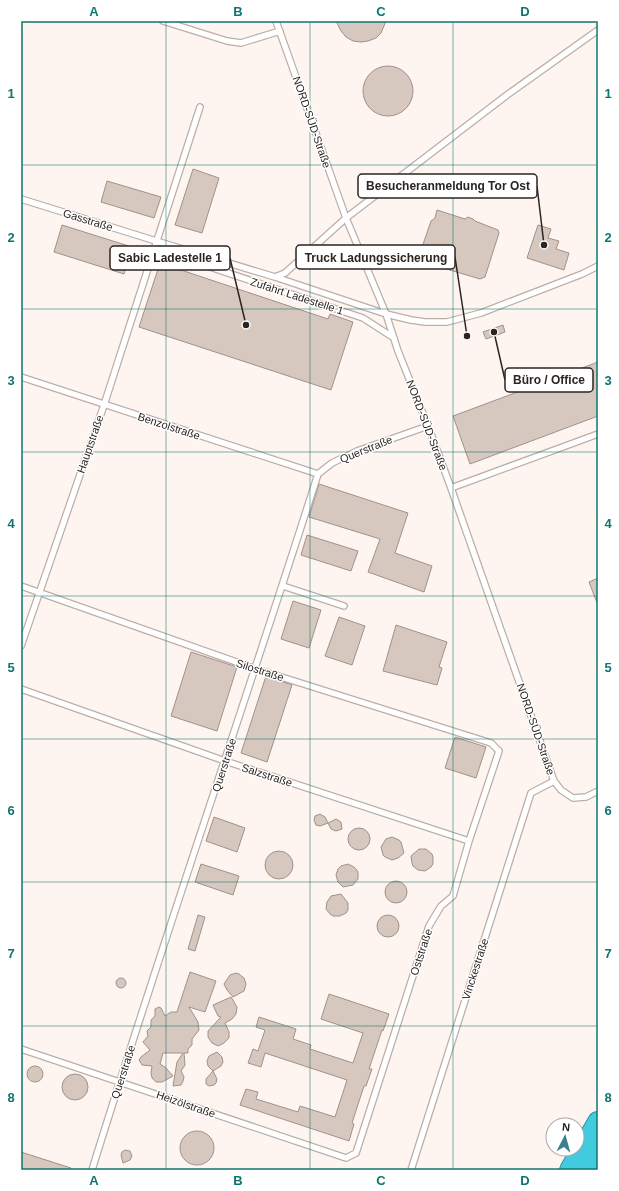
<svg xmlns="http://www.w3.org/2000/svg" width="619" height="1191" font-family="Arial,sans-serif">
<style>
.building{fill:#d6c7bf;stroke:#a0928a}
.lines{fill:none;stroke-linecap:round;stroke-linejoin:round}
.service-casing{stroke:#bdaea7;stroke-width:8}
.motorway-casing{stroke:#3a919c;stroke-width:22}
.service{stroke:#fff;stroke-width:5.5}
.motorway{stroke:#42cbde;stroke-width:20}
.grid{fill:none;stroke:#0f766e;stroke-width:1;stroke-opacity:0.55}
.labels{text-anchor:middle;stroke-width:3;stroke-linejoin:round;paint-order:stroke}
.street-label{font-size:11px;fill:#2b2522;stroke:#fff}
.leader{fill:none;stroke:#2b2522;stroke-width:1.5}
.callout-dot{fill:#2b2522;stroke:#fff;stroke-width:1.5}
.callout{fill:#fff;stroke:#2b2522;stroke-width:1.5}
.callout-label{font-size:12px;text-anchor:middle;font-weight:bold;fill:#2b2522}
.neatline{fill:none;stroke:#0f766e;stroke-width:1.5}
.grid-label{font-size:13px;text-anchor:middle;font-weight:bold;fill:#0f766e}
</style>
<rect width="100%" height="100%" fill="#fff5f0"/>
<path class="building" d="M336,21H386L381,33L376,38L368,41L361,42L353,41L346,37L341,31Z
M363 91a25 25 0 1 1 50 0a25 25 0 1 1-50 0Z
M193,169L219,178L202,233L175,225Z
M107,181L161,197L154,218L101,202Z
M437,210L465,219L468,217L473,219L475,221L498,230L499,233L485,277L480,279L423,262L419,256L431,221L435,218Z
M62,225L132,247L124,274L54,252Z
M538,225L551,229L548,238L559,241L556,249L569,253L564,270L527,258Z
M160,263L328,319L330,314L353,322L331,390L139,327Z
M503,325L505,332L486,339L483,332Z
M598,362V416L470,464L453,416Z
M319,484L408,513L395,553L432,566L424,592L368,572L380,539L309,517Z
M307,535L358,551L351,571L301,555Z
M598,578V603H597L589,582Z
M293,601L321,610L309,648L281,639Z
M339,617L365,626L352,665L325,656Z
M396,625L447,642L439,667L442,668L437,685L383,671Z
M191,652L237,667L217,731L171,716Z
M266,676L292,685L267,762L241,753Z
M455,737L486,747L476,778L445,768Z
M320,814L325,817L328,823L320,826L316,825L314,820L315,816Z
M214,817L245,828L237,852L206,841Z
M336,819L341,822L342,829L336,831L331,829L328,823Z
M348 839a11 11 0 1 1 22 0a11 11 0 1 1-22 0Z
M392,837L399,840L401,842L404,853L398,858L392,860L385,857L383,855L381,847L386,839Z
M419,849H426L432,854L433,857V864L431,867L425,871L418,870L413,866L412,863L411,856Z
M265 865a14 14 0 1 1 28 0a14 14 0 1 1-28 0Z
M201,864L239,876L233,895L195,882Z
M348,864L354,867L356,869L358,872V879L353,885L343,887L338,882L336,875L338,869L341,866Z
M385 892a11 11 0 1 1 22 0a11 11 0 1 1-22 0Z
M341,894L348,903V910L346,913L340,916H333L330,914L326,909L327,902L331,896Z
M377 926a11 11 0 1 1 22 0a11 11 0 1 1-22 0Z
M198,915L205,917L195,951L188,949Z
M190,972L216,981L205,1012L189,1007L198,1022L199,1030L192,1039V1045L188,1049V1053H184L185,1065L181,1071L184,1077L183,1081L181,1085L173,1086L177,1062L183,1053H163L160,1064L165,1067L173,1076L162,1082H156L152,1078L151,1073L152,1066L142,1065L139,1060L141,1057L150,1050L143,1042L148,1036L147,1031L151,1027V1020L155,1016V1009L159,1007L161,1008L165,1016L171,1012H177Z
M236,973L239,974L244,978L246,984L244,991L233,997L227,990L224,984L230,975Z
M116 983a5 5 0 1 1 10 0a5 5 0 1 1-10 0Z
M329,994L389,1014L383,1031L382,1030L369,1069H372L366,1086H364L352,1123L354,1124L349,1141L240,1105L246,1089L258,1092L256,1099L298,1112L300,1106L335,1117L347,1080L265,1053L261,1067L248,1063L253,1049L258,1051L265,1030L256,1027L259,1017L296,1029L293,1039L311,1045L310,1049L353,1063L363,1033L321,1019Z
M231,997L237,1007L236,1014L232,1019L225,1023L229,1032V1038L224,1043L218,1046L212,1043L208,1037V1031L221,1017L218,1016L213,1005Z
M217,1052L222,1057L223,1062L221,1066L213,1071L208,1066L207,1061L209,1056Z
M27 1074a8 8 0 1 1 16 0a8 8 0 1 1-16 0Z
M213,1071L217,1079L216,1083L214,1085L209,1086L206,1084V1079Z
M62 1087a13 13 0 1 1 26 0a13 13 0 1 1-26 0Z
M180 1148a17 17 0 1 1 34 0a17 17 0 1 1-34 0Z
M125,1150L130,1151L132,1156L130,1160L123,1163L121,1155L122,1152Z
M21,1152L71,1168V1170H21Z"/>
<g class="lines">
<g class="service-casing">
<path id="service" d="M163,21L227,41L241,43L280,31
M276,21L346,218L386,314L398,351L428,426L451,488L554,781L561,790L573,798L586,797L598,791
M21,199L156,241L275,277L386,314L411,320L425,322H447L481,313L582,274L598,266
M150,260C164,252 177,257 192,261L363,318L394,338
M275,277L285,273L346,218L507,95L598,30
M21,377L318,474
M451,488L598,434
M21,586L256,669L491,743L499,751L469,841L453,896L441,906L429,926L356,1153L346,1158L21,1049
M283,586L344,606
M21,646L104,405L200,107
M21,689L225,761L469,841
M92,1170C164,937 244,707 318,474L332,463L357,451L428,426
M411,1170L531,793L554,781"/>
</g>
<g class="motorway-casing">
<path id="motorway" d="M570,1170L598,1122
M589,1170L598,1155"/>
</g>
<use href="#service" class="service"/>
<use href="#motorway" class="motorway"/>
</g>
<path class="grid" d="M166,21V1170M310,21V1170M453,21V1170M21,165H598M21,309H598M21,452H598M21,596H598M21,739H598M21,882H598M21,1026H598"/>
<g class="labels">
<g class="street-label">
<text transform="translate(312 122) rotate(71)" y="4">NORD-SÜD-Straße</text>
<text transform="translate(88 220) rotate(17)" y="4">Gasstraße</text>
<text transform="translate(297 296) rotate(18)" y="4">Zufahrt Ladestelle 1</text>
<text transform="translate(427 425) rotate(69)" y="4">NORD-SÜD-Straße</text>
<text transform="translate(169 426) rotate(18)" y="4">Benzolstraße</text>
<text transform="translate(90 444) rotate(-71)" y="4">Hauptstraße</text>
<text transform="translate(366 449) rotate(-22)" y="4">Querstraße</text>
<text transform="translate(260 670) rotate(18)" y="4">Silostraße</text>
<text transform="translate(536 729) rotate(71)" y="4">NORD-SÜD-Straße</text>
<text transform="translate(224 765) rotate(-72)" y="4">Querstraße</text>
<text transform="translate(267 775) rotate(18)" y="4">Salzstraße</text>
<text transform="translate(421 952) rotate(-72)" y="4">Oststraße</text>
<text transform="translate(475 969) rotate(-72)" y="4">Vinckestraße</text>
<text transform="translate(123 1072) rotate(-72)" y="4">Querstraße</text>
<text transform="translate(186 1104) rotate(19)" y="4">Heizölstraße</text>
</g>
</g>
<path class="leader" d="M544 245L537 186M467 336L455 257M246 325L230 258M494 332L505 380"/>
<g class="callout-dot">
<circle cx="544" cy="245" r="4"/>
<circle cx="467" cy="336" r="4"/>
<circle cx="246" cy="325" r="4"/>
<circle cx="494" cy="332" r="4"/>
</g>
<g class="callout">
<rect x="358" y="174" width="179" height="24" rx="4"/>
<rect x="296" y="245" width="159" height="24" rx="4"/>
<rect x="110" y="246" width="120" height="24" rx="4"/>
<rect x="505" y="368" width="88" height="24" rx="4"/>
</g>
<g class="callout-label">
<text x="448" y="190">Besucheranmeldung Tor Ost</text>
<text x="376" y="262">Truck Ladungssicherung</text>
<text x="170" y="262">Sabic Ladestelle 1</text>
<text x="549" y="384">Büro / Office</text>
</g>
<rect width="619" height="1191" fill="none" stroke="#ffffff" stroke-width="44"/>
<g transform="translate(565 1137) rotate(6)"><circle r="19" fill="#ffffff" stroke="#aaa8a7"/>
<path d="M0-3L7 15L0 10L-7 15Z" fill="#39808a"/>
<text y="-6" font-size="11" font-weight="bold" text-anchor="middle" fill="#2b2522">N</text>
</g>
<rect x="22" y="22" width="575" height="1147" class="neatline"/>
<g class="grid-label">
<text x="94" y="16">A</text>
<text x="238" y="16">B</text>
<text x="381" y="16">C</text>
<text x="525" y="16">D</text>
<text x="11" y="98">1</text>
<text x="608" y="98">1</text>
<text x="11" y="242">2</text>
<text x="608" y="242">2</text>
<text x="11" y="385">3</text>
<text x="608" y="385">3</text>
<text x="11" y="528">4</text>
<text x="608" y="528">4</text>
<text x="11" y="672">5</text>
<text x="608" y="672">5</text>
<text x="11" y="815">6</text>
<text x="608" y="815">6</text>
<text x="11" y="958">7</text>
<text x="608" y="958">7</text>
<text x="11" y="1102">8</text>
<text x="608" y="1102">8</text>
<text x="94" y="1185">A</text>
<text x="238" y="1185">B</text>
<text x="381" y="1185">C</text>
<text x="525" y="1185">D</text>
</g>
</svg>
